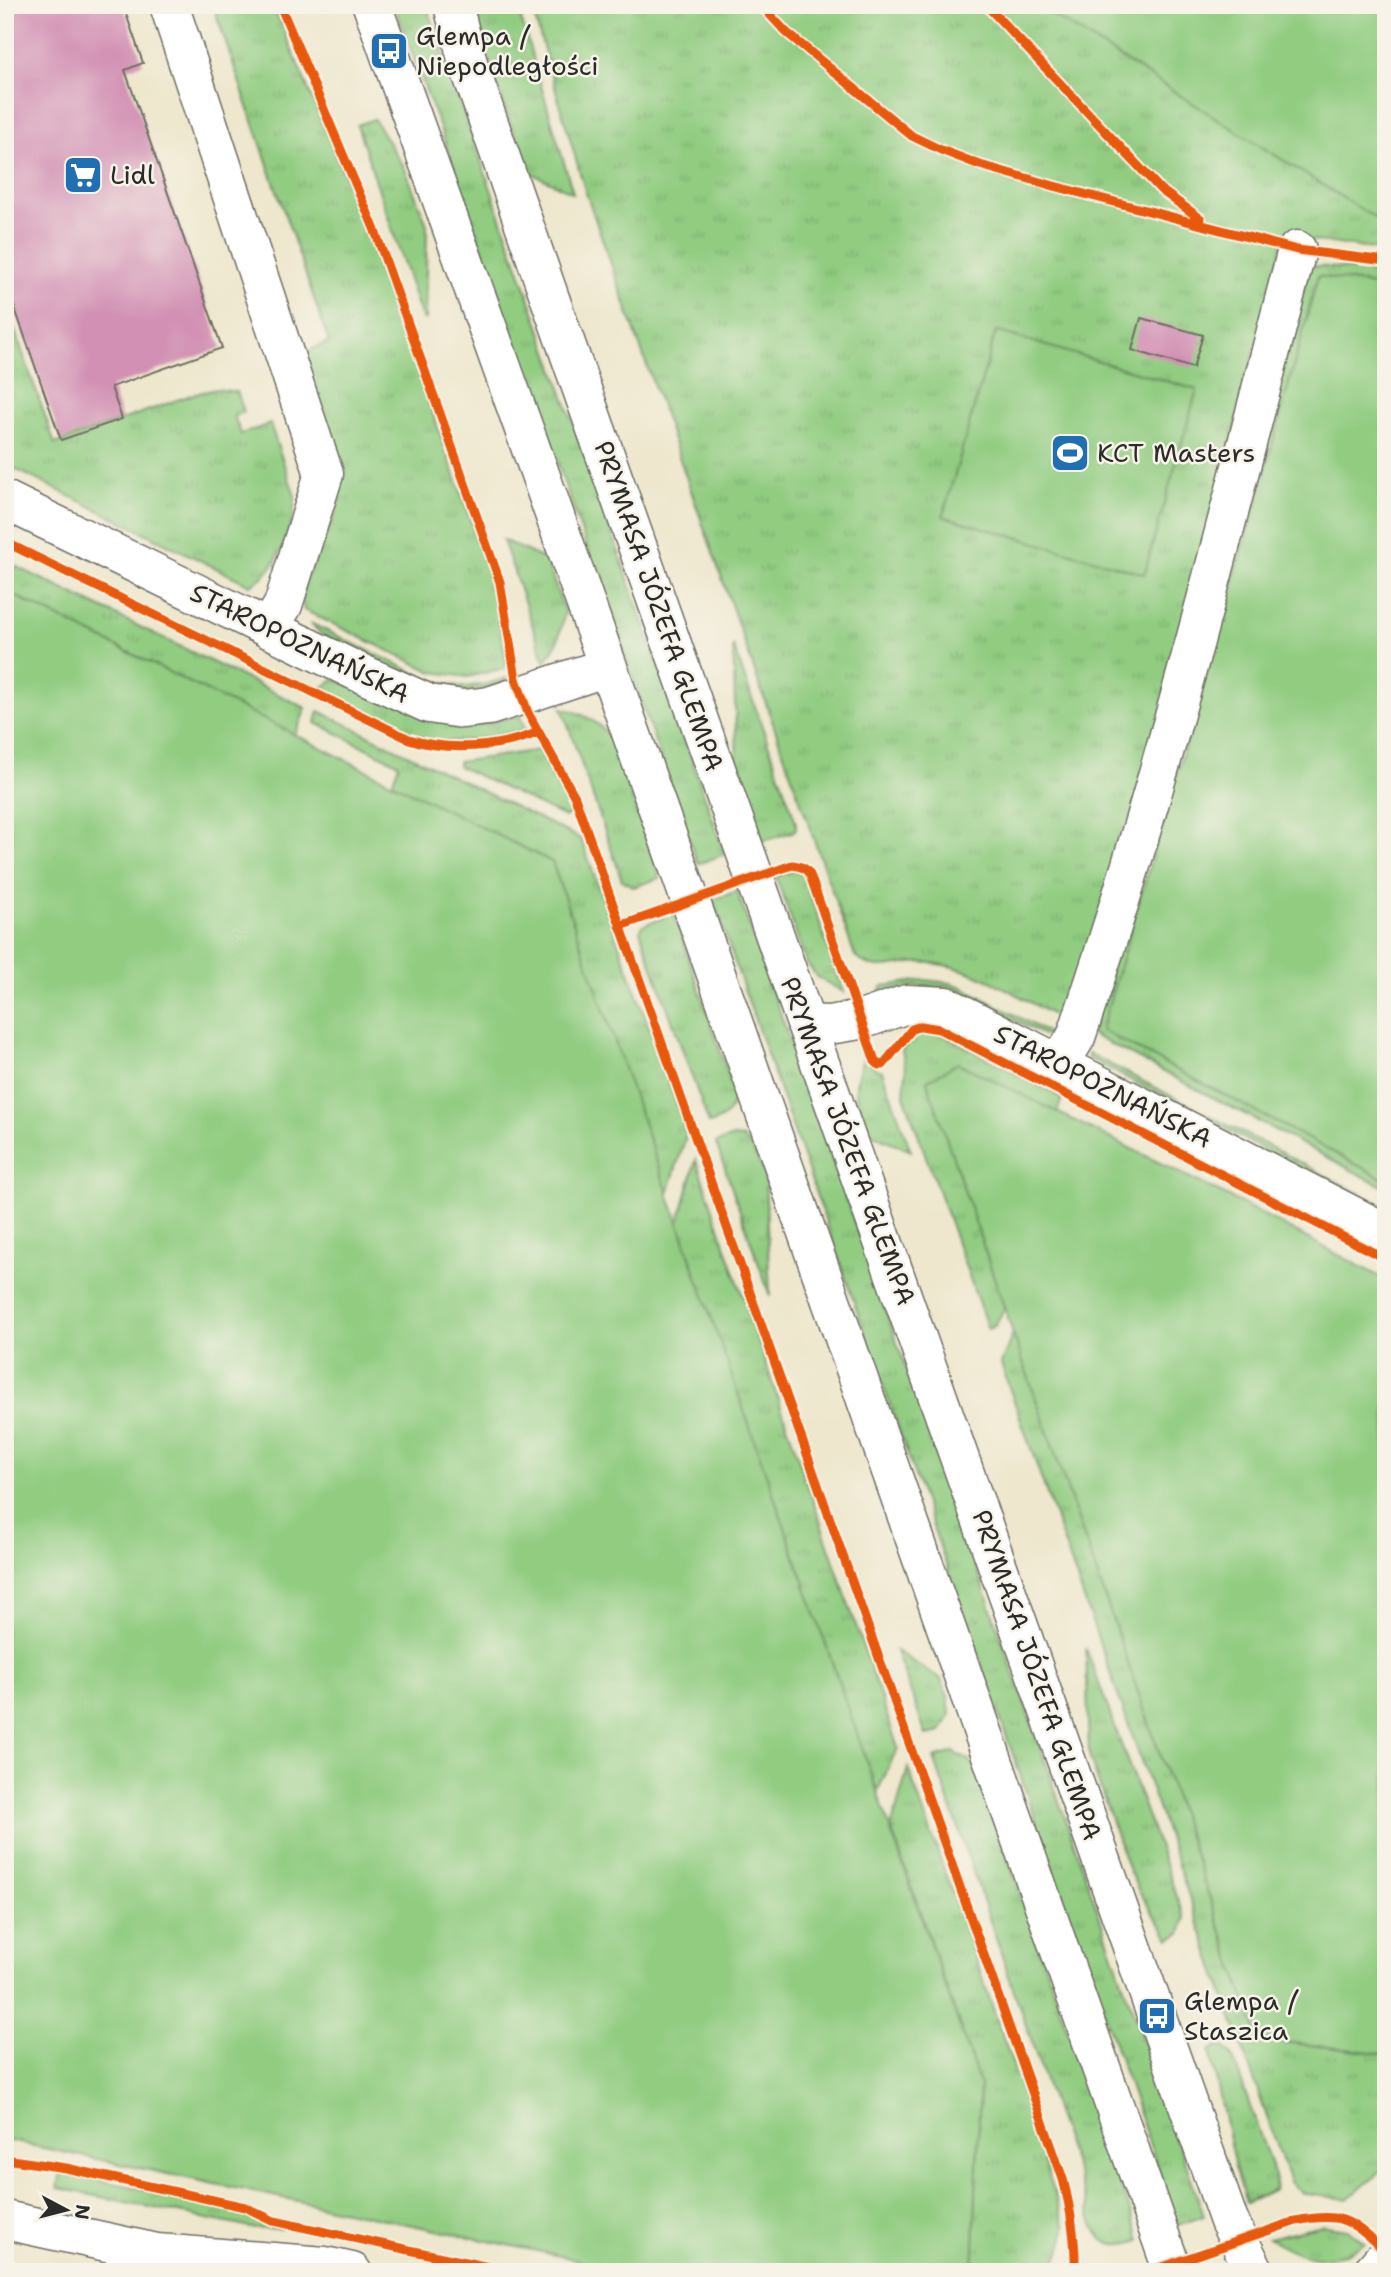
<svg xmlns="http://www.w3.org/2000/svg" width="1391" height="2277" font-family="'Shantell Sans',sans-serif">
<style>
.grass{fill:url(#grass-tufts);stroke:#5e7c56;stroke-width:2}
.garden{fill:#91cc81;stroke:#5e7c56;stroke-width:2}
.building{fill:#d290b4}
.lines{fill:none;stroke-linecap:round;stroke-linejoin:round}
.minor-casing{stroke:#6f6d64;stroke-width:41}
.major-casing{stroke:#6f6d64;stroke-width:41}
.minor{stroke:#fff;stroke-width:38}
.major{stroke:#fff;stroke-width:38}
.cycleway-casing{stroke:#f7f3e8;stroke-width:13}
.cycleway{stroke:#e8590c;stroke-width:9}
.labels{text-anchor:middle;stroke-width:5;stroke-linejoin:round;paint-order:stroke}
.poi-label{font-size:26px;fill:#2b2b2b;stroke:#f7f3e8;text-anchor:start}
.street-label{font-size:26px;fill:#2b2b2b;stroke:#f7f3e8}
</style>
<defs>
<pattern id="grass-tufts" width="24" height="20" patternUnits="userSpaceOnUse" patternTransform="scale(1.75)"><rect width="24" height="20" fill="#91cc81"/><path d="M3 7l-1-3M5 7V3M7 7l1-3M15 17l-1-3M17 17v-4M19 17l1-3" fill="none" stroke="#7daf70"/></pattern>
</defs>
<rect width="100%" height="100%" fill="#f7f3e8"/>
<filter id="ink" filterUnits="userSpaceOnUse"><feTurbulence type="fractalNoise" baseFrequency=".0143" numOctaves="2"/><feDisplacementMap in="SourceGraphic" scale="14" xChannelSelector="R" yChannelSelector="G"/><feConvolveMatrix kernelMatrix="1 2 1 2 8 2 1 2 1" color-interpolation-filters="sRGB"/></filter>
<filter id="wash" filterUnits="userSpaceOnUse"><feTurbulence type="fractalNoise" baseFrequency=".00686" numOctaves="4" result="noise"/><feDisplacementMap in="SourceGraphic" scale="28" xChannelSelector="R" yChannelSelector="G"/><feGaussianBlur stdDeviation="1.57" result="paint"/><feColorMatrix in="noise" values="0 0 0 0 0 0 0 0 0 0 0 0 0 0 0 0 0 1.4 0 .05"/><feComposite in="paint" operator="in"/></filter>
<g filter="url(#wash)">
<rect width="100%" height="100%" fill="#eee7cd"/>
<path class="grass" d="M213,5H273L368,231L493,583L506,661L505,668L468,677L433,672L304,610L302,602L304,584L336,513L342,480L303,353L329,342Z
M394,5H426L725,854L698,864L440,128Z
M473,5H517L573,193L527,171L482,41Z
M531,5H1037L1386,225V251L1284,236L1146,776L1068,1023C1031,1004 984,972 944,965C934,963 921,962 911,963C889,966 873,973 855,956L585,190Z
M374,119L405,169L427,225L425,319L422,318L357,125Z
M1308,265L1386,273V287L1318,276L1264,477L1255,475Z
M5,303L55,444L194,394L217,389L237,392L244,412L234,416L241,434L270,424L295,496C294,526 279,571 250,585L5,464Z
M1251,491L1259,494L1198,703L1190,701Z
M503,540L546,560L565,612L557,643L545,662Z
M5,561L306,708L295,735L5,591Z
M310,623L432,681L463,687L487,684L507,678L510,681C496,686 481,690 467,691C425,692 360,653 321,634Z
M733,645L796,822V829L792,832L763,841L737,762Z
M334,680L474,726L520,716L525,730C502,735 455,745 433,740C398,731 354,705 320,689Z
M562,708C579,712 600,722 610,737L660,878L634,887L622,880Z
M319,711L581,839L687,1133L667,1196L552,862L392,783L399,764L316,723Z
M539,750L572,813L565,817L458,766V762Z
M794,871L801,873L804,878L844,992L817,977L806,962L776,877Z
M737,891L1088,1883L1204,2216L1178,2225L713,900Z
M674,914L734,1092C732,1111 728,1118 709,1124L640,931L643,925Z
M1125,922L1133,924L1102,1030L1386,1180V1188L1091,1034Z
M924,980L951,983L964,988L1052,1035L1047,1037L950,987L915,986L880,992L883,986Z
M926,1032L945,1036L1062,1098L1057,1113L958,1064L928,1081L1005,1307L995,1326L988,1329L904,1095L906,1070L902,1050L914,1035Z
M1088,1053L1386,1207V1213L1088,1058Z
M865,1054L875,1069L882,1071L911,1151L866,1131C853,1099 852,1086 865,1054Z
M733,1137L743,1138L751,1147L765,1174L770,1296L716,1143Z
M696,1160L898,1748L877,1792L678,1225Z
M1013,1333L1259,2039L1386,2054V2168L1347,2199L1304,2194L1290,2182L1001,1364Z
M1086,1648L1185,1919L1181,1933L1170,1939L1139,1891L1128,1868L1089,1755Z
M896,1651L941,1679L948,1697L950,1715L941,1732L926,1735Z
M954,1752L968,1760L978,1771L1140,2240C1103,2253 1094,2236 1087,2203L934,1758Z
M908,1768L1024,2096L1065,2227C1064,2243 1059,2266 1039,2272C1028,2275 987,2272 973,2272L980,2085L891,1828Z
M1218,2046L1224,2047L1232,2055L1276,2180L1275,2190L1246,2203L1235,2167L1210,2050Z
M61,2172L213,2204L258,2217L279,2229H256L58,2188Z
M1321,2225L1347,2229L1365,2243C1331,2266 1302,2259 1269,2238Z"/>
<path class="garden" d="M1037,5H1386V225Z
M1318,276L1386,287V1180L1101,1030L1259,494Z
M996,331L1197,390L1144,574L943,516Z
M5,591L552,862L980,2085L973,2272H637L5,2140Z
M958,1063L1239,1202L1386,1280V2054L1259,2039L1013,1333L927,1081Z"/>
<g id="blocks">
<path class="building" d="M5,5H123L143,63L125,70L222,348L111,387L122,419L61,440L5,280Z
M1141,318L1203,335L1193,368L1132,350Z"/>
</g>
</g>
<g filter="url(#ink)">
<use href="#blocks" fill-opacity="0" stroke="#6f6d64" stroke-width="2"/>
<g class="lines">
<g class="minor-casing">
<path id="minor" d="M169,5L324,474L283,605L269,629
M372,5L539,471L1173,2272
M453,5L468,63L555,313L1229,2221L1255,2272
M5,500L356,671L429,704L463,709L489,706L607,667
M806,1024L828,1025L861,1020L907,1004L946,1006L1386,1233
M1060,1063L1076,1037L1086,1007C1169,758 1231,504 1297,250"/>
</g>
<g class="major-casing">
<path id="major" d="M5,2220L157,2253L325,2266L352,2272
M1372,2272L1386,2256"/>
</g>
<use href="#minor" class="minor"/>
<use href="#major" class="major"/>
<g class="cycleway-casing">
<path id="cycleway" d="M280,5L374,228L500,582L516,679L528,713L575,797L1063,2179C1071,2210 1076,2240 1075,2272
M761,5L786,32L912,136L941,150L980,165L1054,186L1297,250L1386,261
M986,5L1161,190L1201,219
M5,542L409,739C448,752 500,748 539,732
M620,926L792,865C801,866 806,868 810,875L875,1061L879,1065H883L912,1029L921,1026L939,1029L1386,1259
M5,2159L66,2168L245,2207L274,2221L512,2272
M1148,2272L1296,2221C1344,2211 1351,2221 1386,2252"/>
</g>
<use href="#cycleway" class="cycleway"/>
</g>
</g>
<defs>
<g id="bus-square" transform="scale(2.0125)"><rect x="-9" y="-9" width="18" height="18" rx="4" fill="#1f6fb2" stroke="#f7f3e8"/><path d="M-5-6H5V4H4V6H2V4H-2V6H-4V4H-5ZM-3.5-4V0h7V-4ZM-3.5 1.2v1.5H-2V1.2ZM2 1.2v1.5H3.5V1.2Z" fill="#fff"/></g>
<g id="supermarket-square" transform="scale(2.0125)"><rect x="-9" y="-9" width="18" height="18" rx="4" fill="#1f6fb2" stroke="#f7f3e8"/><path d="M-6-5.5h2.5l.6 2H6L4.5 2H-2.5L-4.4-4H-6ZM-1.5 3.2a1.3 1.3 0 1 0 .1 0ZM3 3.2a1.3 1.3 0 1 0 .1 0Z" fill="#fff"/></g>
<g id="stadium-square" transform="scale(2.0125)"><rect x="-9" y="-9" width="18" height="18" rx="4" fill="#1f6fb2" stroke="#f7f3e8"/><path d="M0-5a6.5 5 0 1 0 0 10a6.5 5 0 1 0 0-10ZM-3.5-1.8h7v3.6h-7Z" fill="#fff"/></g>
</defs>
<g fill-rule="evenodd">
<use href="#bus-square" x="389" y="51"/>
<use href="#supermarket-square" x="83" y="175"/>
<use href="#stadium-square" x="1070" y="453"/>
<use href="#bus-square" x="1157" y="2016"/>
</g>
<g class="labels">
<g class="poi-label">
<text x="416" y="45">Glempa /<tspan x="416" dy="30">Niepodległości</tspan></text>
<text x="110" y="184">Lidl</text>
<text x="1097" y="462">KCT Masters</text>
<text x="1184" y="2010">Glempa /<tspan x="1184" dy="30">Staszica</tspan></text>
</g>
<g class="street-label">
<text transform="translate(659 606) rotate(71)" y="9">PRYMASA JÓZEFA GLEMPA</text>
<text transform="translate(300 643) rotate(26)" y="9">STAROPOZNAŃSKA</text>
<text transform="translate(1103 1086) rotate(27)" y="9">STAROPOZNAŃSKA</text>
<text transform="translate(848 1141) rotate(70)" y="9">PRYMASA JÓZEFA GLEMPA</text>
<text transform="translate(1037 1675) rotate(71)" y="9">PRYMASA JÓZEFA GLEMPA</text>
</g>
</g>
<rect width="1391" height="2277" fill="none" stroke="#f7f3e8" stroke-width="28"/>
<g transform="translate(66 2210) rotate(97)" stroke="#f7f3e8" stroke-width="5" paint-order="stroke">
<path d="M0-5L12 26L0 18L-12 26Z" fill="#2b2b2b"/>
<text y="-10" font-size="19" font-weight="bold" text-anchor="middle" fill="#2b2b2b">N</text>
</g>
</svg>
